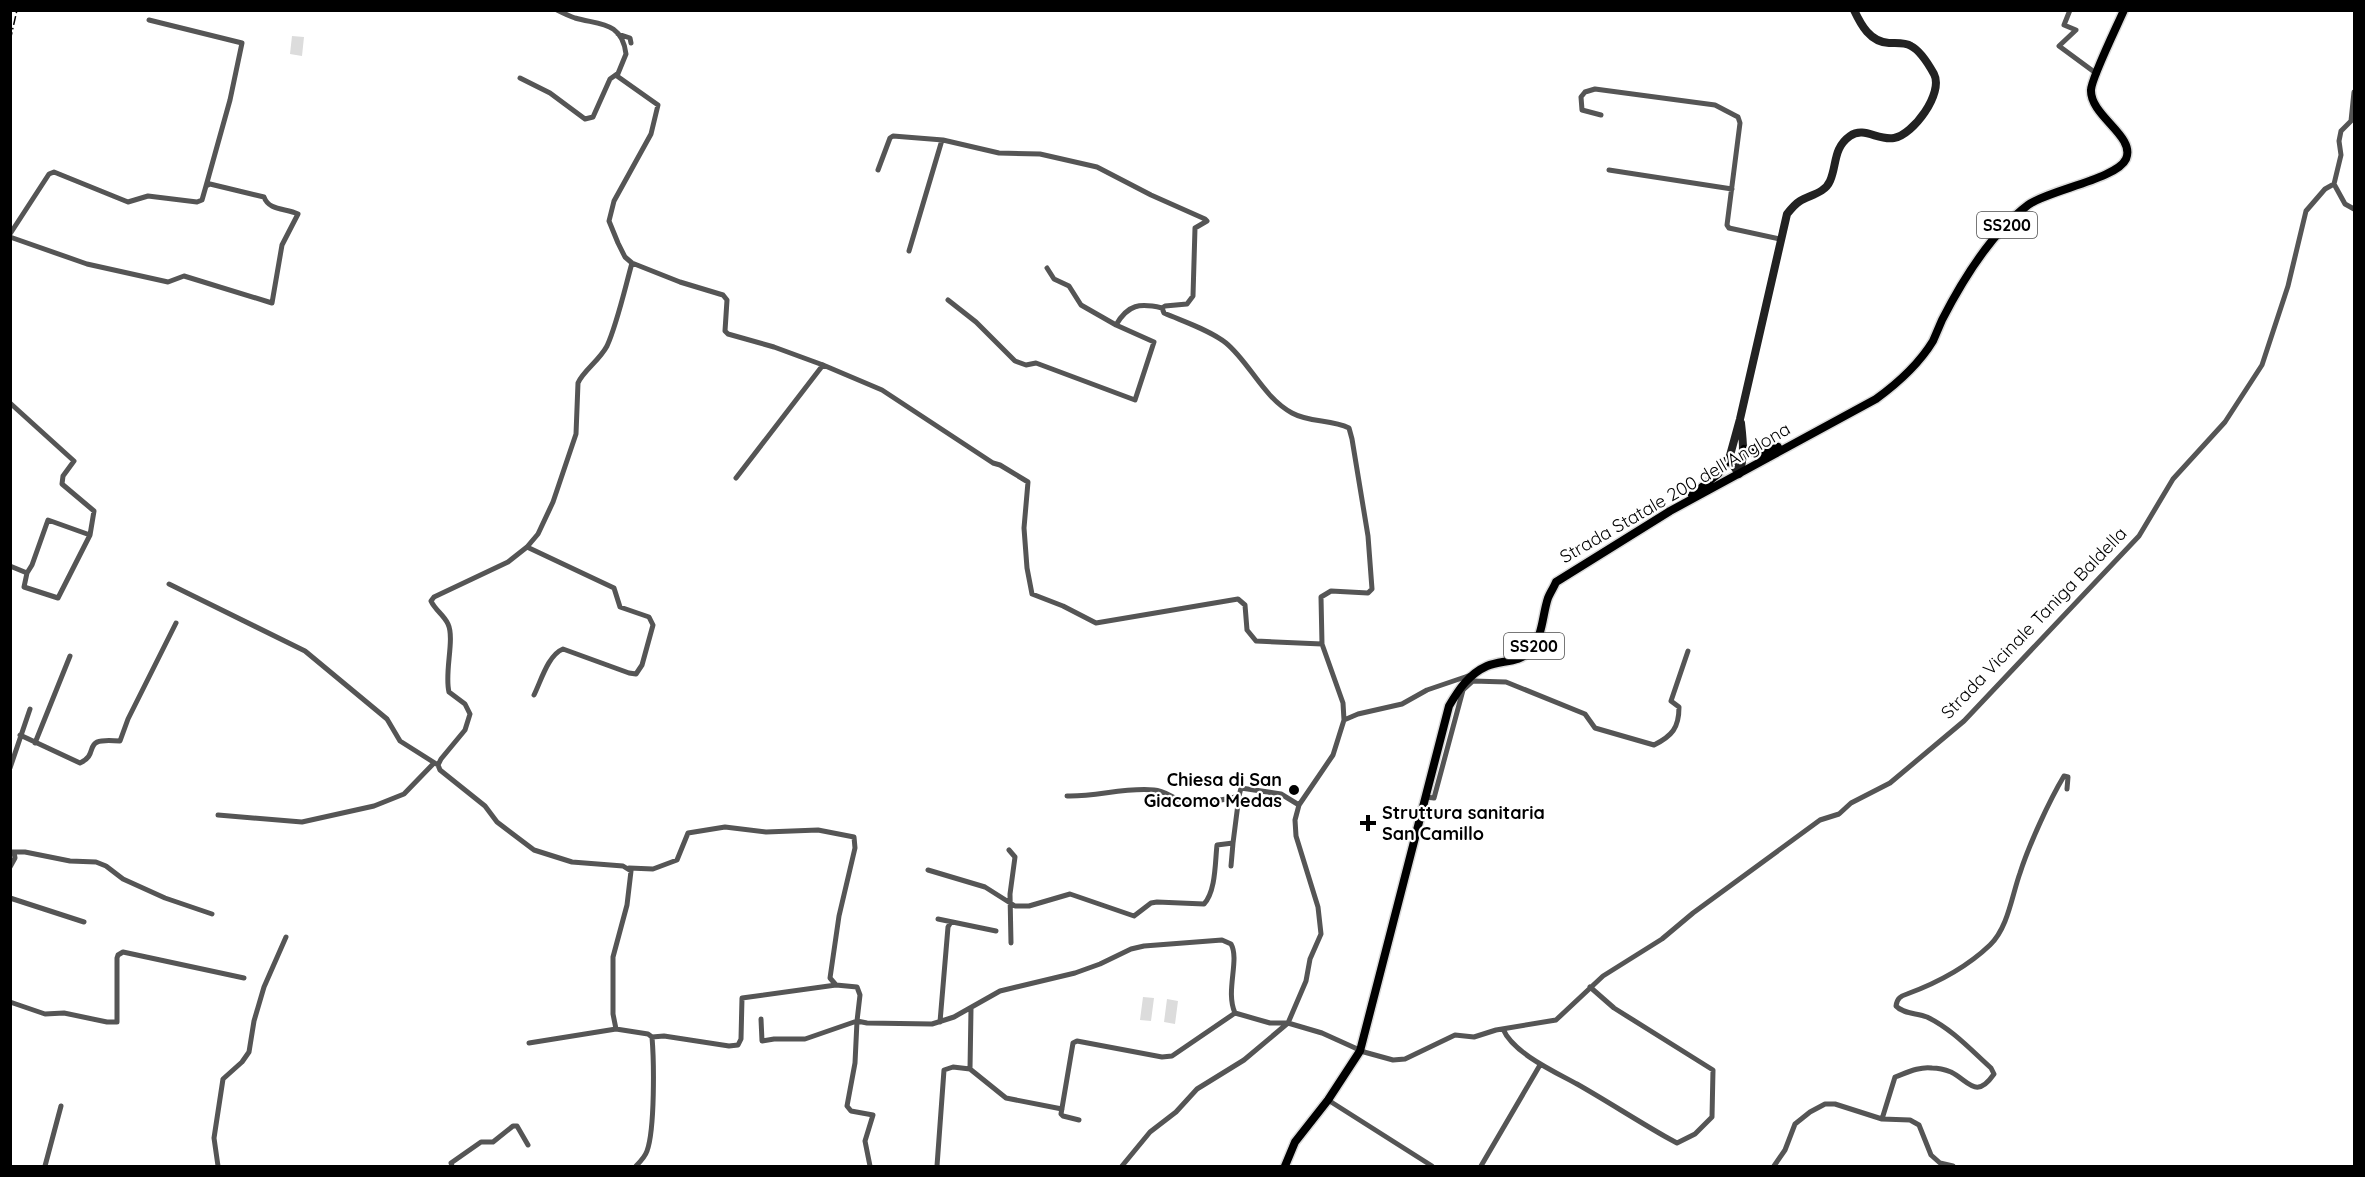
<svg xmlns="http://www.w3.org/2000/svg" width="2365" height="1177" font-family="Quicksand,sans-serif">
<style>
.green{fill:#dcdcdc}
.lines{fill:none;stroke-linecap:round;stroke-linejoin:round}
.primary-casing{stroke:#dbdbdb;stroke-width:11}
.street{stroke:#555;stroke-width:5}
.secondary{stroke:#222;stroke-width:8}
.primary{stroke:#000;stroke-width:8}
.rail{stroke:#000;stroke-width:1.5;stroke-dasharray:9 3 1.5 3;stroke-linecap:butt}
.poi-dot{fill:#000;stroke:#fff;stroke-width:2}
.labels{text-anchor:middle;stroke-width:4.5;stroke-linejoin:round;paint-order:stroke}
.shield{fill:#fff;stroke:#4c4c4c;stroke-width:1.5}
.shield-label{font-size:16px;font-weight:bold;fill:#000}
.street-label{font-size:18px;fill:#000;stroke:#fff}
.poi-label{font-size:18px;font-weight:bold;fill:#000;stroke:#fff;text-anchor:end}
</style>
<rect width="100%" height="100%" fill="#fff"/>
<path class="green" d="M292,36L304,37L302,56L290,54Z
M1143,997L1154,998L1151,1021L1140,1020Z
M1167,999L1178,1001L1175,1024L1164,1022Z"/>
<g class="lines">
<g class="primary-casing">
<path id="primary" d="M1744,449L1758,455L1778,447
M1692,495L1718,474L1729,459
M1285,1166L1295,1142L1328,1100L1360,1051L1449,706C1459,689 1469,674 1487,666C1501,660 1520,663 1530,651C1543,637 1542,616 1548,598C1550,593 1554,587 1556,582L1670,511L1876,399C1898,383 1919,364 1933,341C1936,334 1939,327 1942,320C1963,279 1991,233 2028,205C2048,190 2117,179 2126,159C2136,136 2090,116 2091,90C2091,79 2118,24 2124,10"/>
</g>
<path class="street" d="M557,10C563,13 569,16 575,18C599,25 622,21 626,54L617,76L658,105L651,134L614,201L609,221L618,243L625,257L632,263L680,282L723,295L727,300L725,331L728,334L774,347L823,365L882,390L993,463L1000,465L1028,482L1024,528L1027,568L1032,594L1063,606L1096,623L1238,599L1245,605L1247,630L1256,641L1322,644
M2070,10L2064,25L2076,30L2059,46L2097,74
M149,20L242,43L230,100L206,186
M618,34L630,38L631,43
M520,78L550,93L585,119L593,117L610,79L617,74
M1601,115L1582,110L1581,97L1585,92L1595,89L1715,105L1738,117L1740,123L1727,225L1729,228L1780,239
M878,170L890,138L893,136L943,140L999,153L1040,154L1097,167L1151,195L1205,219L1207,221L1195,228L1193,296L1187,304L1165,306L1162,308L1164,313C1182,321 1210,330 1226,343C1250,363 1263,397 1292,413C1310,423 1331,419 1349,428L1352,439L1368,536L1372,589L1368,593L1331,591L1321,597L1322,644L1343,703L1344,720L1333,755L1299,805L1295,820L1296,836L1318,907L1321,934L1310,959L1306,981L1288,1023L1244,1060L1197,1089L1176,1112L1150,1132L1122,1166
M1609,170L1732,189
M2334,184L2341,155L2339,141L2341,131L2351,121L2354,92
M10,234L49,174L54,172L128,202L148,196L197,202L202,200L206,186L210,184L264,197C269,211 286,208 298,214L282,245L272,303L184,276L168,282L87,264L10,237
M909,251L942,140
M632,263C625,288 617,324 607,346C599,361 583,371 578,383L576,434L553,502L538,534L527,547L508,562L434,597L431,601C435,610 444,615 448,624C455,639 444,673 449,692L465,704L470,714L465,730L441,759L438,765L440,770L485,806L497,822L534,850L572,862L623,866L631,871L627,905L613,957V1014L616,1029L648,1034L652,1037C654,1061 655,1129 647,1151C645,1157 640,1162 636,1166
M1047,268L1054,279L1069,286L1081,305L1116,325
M948,300L976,322L1015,361L1026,365L1036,363L1135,400L1154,342L1116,325C1128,304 1140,303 1162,308
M10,403L74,461L63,476L62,484L94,511L90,535L58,598L24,587L27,573L10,566
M736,478L823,365
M527,547L614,588L620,607L649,617L653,625L642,665L636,674L629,673L563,649C548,655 541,681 534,695
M27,573L32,565L48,520L90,535
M169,584L305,651L387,719L400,741L438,765
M1344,720L1358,714L1402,704L1427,690L1471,675
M20,735L80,763C102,753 78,737 120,741L128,719L176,623
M35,743L70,656
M10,768L30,709
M1067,796C1096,797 1125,787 1154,790C1166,791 1173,799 1184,801C1197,804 1226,800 1239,796L1241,788L1281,794L1299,805
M1426,797L1434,798L1463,690L1473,681L1506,682L1585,714L1595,728L1654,745C1672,736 1679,728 1679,707L1671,701L1688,651
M218,815L302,822L374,806L404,794L434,763
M1233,843L1239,796
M1009,850L1015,857L1010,894L1011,943
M10,852H25L70,861L96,862L106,866L123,879L165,898L212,914
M10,867L15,858L14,852
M629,868L653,869L677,860L688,833L725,827L766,832L818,830L854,837L855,848L839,916L830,978L836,985L857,987L860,995L857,1021L867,1023L932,1024L954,1017L1000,991L1075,973L1100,964L1131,949L1144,946L1222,940L1231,944C1240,960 1225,991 1235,1013L1270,1023H1288L1322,1033L1364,1052L1393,1060L1405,1059L1455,1035L1474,1037L1496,1030L1556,1020L1603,976L1662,939L1693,913L1820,820L1839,814L1851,803L1890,783L1964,721L2139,536L2173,479L2225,422L2262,365L2288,286L2306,211L2325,189L2334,184L2345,204L2354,209
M928,870L985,887L1015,906H1029L1070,894L1134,916L1151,903L1157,902L1204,904C1216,891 1215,862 1217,845L1233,843L1231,866
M10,898L84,922
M938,919L996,931
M10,1002L45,1014L64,1013L107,1022H117V958L118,955L123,952L244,978
M971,1009L970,1069L1006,1098L1062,1109
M761,1019L762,1041L774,1039H805L857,1021L855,1063L847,1106L851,1111L873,1115L865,1141L870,1166
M940,1022L948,927L951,922
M1503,1029C1513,1053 1555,1072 1577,1084C1607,1101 1636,1120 1666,1137L1677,1143L1695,1134L1712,1117L1713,1070L1614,1008L1590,987
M652,1037L664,1036L729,1046L738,1045L741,1039L742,998L836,985
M529,1043L616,1029
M1328,1100L1432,1166
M1882,1119L1895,1077C1906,1073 1920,1066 1932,1068C1937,1068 1946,1070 1951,1072C1969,1081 1976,1100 1994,1074L1991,1068C1971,1050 1952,1029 1927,1017C1917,1013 1903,1014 1896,1006C1897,998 1901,996 1907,994C1937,983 1967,967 1990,945C2008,928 2012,895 2020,873C2029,845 2049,801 2064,776L2068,777L2067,789
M1079,1120L1063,1116L1061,1114L1073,1043L1077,1041L1162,1057L1172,1056L1235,1013
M45,1166L61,1106
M218,1166L214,1138L223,1079L242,1062L249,1052L254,1021L264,987L286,937
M452,1166L451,1163L481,1142H493L513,1126H517L528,1145
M937,1166L944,1070L953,1067L970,1069
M1481,1166L1540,1065
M1774,1166L1785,1150L1795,1124L1810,1112L1825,1104H1835L1882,1119L1910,1120L1919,1125L1931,1155L1940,1163L1953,1166"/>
<path class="secondary" d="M1739,474L1729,459L1740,419L1787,214C1791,209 1795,204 1800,201C1810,195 1825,193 1830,181C1837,165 1833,148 1850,136C1864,126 1878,141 1894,138C1913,135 1944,93 1934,74C1929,65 1921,51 1911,46C1905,42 1896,43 1889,43C1870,42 1861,25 1854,10
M1739,474C1745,456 1743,441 1741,423"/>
<use href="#primary" class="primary"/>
<path class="rail" d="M10,41L17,10"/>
</g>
<g class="poi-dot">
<circle cx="1294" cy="790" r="6"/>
<path d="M1365 814h6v6h6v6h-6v6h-6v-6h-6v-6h6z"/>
</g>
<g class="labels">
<g class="shield">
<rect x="1977" y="212" width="60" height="26" rx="4.5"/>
<rect x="1504" y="633" width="60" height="26" rx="4.5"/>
</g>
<g class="shield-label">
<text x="2007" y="231">SS200</text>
<text x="1534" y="652">SS200</text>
</g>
<g class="street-label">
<text transform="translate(1675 493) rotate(-30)" y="6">Strada Statale 200 dell'Anglona</text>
<text transform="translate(2034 623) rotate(-46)" y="6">Strada Vicinale Taniga Baldella</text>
</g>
<g class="poi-label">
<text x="1282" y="786">Chiesa di San<tspan x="1282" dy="21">Giacomo Medas</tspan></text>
<text x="1382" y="819" text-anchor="start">Struttura sanitaria<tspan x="1382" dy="21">San Camillo</tspan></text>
</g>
</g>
<rect width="2365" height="1177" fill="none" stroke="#000000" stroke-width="24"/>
</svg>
